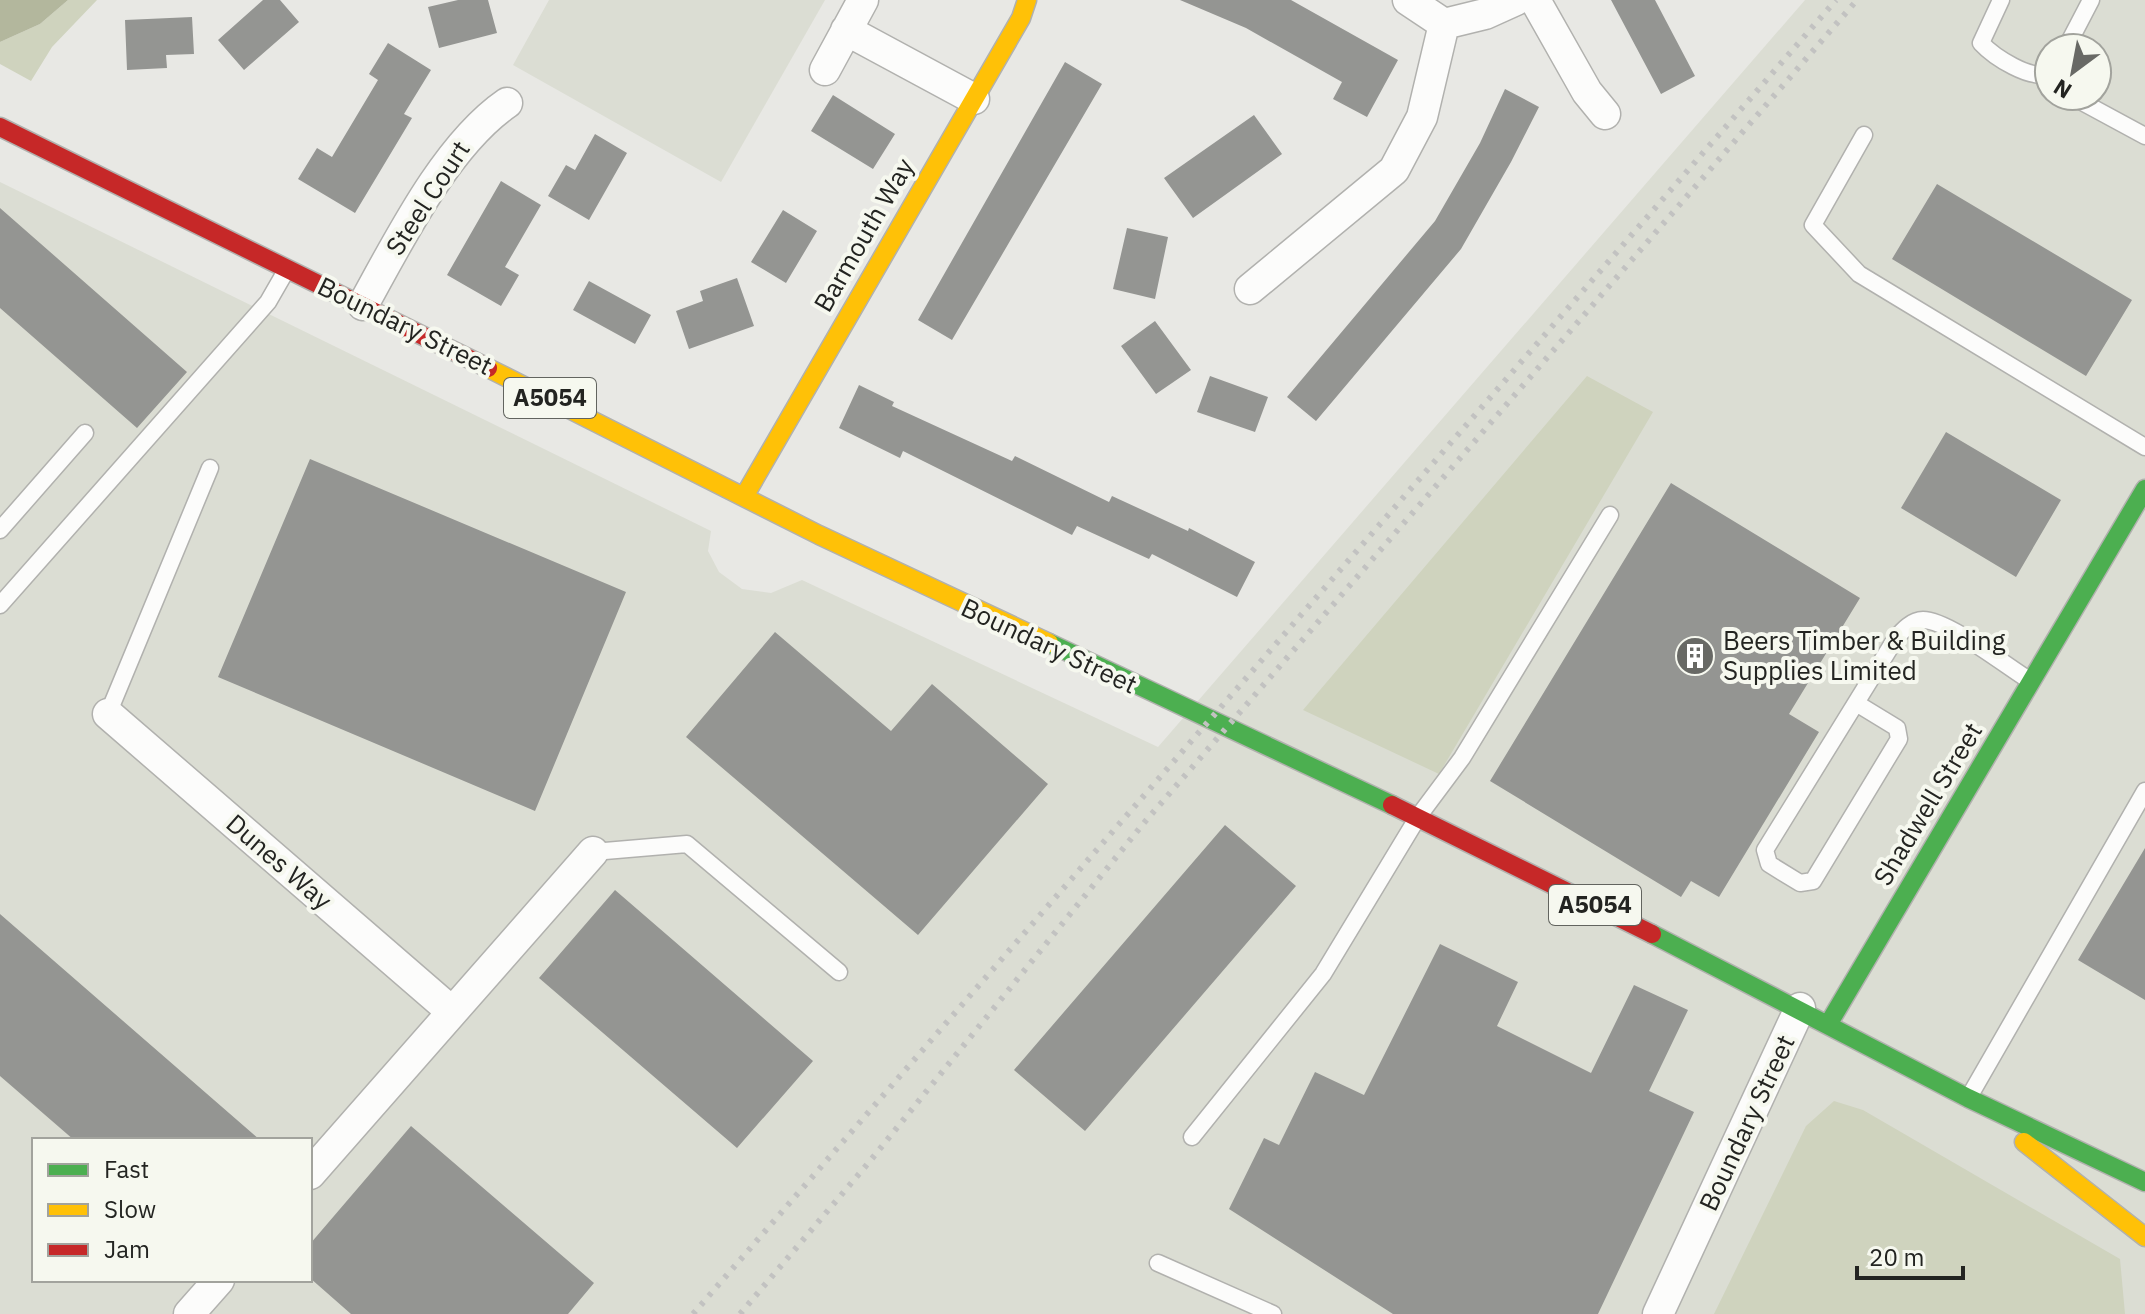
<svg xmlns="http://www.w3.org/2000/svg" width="2145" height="1314" font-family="'IBM Plex Sans',sans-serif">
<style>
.built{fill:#dbddd3;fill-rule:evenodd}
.green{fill:#cfd3be}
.water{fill:#b3b79d}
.building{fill:#949592}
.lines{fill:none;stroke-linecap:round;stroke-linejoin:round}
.lane-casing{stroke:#b1b1ae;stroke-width:19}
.street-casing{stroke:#b1b1ae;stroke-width:33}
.fast-casing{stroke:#b1b1ae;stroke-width:21}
.slow-casing{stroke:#b1b1ae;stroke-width:21}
.jam-casing{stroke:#b1b1ae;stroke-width:21}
.lane{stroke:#fcfcfb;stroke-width:16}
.street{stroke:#fcfcfb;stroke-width:30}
.fast{stroke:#4caf50;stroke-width:18}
.slow{stroke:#ffc107;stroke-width:18}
.jam{stroke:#c62828;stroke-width:18}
.rail{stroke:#c2c2c1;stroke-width:6;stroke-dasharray:4 8;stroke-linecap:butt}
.labels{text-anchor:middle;stroke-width:8;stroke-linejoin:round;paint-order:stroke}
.shield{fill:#f6f8ef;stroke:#62645f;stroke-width:2}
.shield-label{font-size:24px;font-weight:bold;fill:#232421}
.street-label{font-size:26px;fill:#232421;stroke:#f6f8ef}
.poi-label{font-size:26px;fill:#232421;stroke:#f6f8ef;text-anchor:start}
</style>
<rect width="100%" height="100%" fill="#e8e8e4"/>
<path class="built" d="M549,0H825L721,182L513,65Z
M1805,0H2145V1314H0V182L711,531L708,551L719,572L742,589L771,593L802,580L1158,747ZM2049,48H2097V96H2049ZM34,1140H310V1280H34Z"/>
<path class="green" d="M68,0H97L52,47L31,81L0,64V42L40,24Z
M1587,376L1653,412L1439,774L1303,710Z
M1834,1101L1863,1110L2120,1259L2125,1314H1714L1806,1126Z"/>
<path class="water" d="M0,0H68L40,24L0,42Z"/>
<path class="building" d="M263,0H280L299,22L244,70L218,40Z
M458,0H488L497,33L439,48L428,7Z
M1180,0H1291L1398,60L1367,117L1333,99L1342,82L1246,28Z
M1611,0H1655L1695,76L1661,94Z
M192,17L194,54L166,55L167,68L127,70L125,20Z
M388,43L431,70L404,114L412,118L355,213L298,179L317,148L332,157L378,80L369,74Z
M1065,62L1102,84L952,340L918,320Z
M1505,89L1539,107L1511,162L1461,249L1316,421L1287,397L1435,221L1480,143Z
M833,95L895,134L873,169L811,131Z
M1254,115L1282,154L1193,218L1164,178Z
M595,134L627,153L589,220L548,196L566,165L575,170Z
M501,181L541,205L505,267L519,275L501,306L447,275Z
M1937,184L2132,300L2086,376L1892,259Z
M0,208L187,372L137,428L0,308Z
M783,210L817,231L786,283L751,262Z
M1127,228L1168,237L1155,299L1113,289Z
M737,278L754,326L689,349L676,311L703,301L700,291Z
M589,281L651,315L635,344L573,310Z
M1155,321L1191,370L1156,394L1121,346Z
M1210,376L1268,397L1255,432L1197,412Z
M859,385L894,402L892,406L1012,461L1015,456L1109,502L1112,496L1188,531L1189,528L1255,562L1237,597L1152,554L1149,559L1077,526L1072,535L903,451L900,458L839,428Z
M1946,432L2061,500L2016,577L1901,508Z
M310,459L626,592L535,811L218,677Z
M1671,483L1860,598L1789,714L1819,732L1719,897L1691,881L1681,897L1490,781Z
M775,632L891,731L932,684L1048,784L918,935L686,737Z
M1225,825L1296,886L1085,1131L1014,1070Z
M2145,848V1000L2078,960Z
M615,890L813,1061L737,1148L539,978Z
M0,914L260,1140H74L0,1076Z
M1440,944L1518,982L1497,1026L1591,1073L1634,985L1688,1010L1649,1091L1694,1112L1598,1314H1393L1229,1209L1264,1138L1279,1145L1315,1072L1364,1095Z
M411,1126L594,1283L568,1314H351L310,1278V1244Z"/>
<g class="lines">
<g class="lane-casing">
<path id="lane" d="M2001,0L1981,43C1994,57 2031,81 2049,73
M2066,48L2091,0
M2071,96L2145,136
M1864,135L1813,225L1859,274L2145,447
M0,530L85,433
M0,605L268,302L287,269
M1856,703L1897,728L1899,739L1813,881L1800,883L1769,864L1765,850L1896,638C1903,630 1912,620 1923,620C1948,620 2006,666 2029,680
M108,714L210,468
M593,852L687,844L839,972
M1969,1097L2145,791
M1192,1137L1323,974L1418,817L1462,758L1610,515
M1158,1263L1273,1314"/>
</g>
<g class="street-casing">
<path id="street" d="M1408,0L1444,24L1485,14L1516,0
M1535,0L1587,92L1605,114
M846,30L974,99
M825,70L863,0
M1250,289L1394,170L1422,117L1444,24
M363,305C399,240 446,145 507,103
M108,714L450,1010
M310,1174L593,852
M189,1314L219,1280
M1658,1314L1800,1008"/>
</g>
<g class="fast-casing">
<path id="fast" d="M1049,643L1392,805
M1652,934L1968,1098L2145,1182
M1829,1023L2145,489"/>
</g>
<g class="slow-casing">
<path id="slow" d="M488,368L819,535L1049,643
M745,495L1021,18L1027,0
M2024,1142L2145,1237"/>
</g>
<g class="jam-casing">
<path id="jam" d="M0,127L488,368
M1392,805L1652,934"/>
</g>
<use href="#lane" class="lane"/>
<use href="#street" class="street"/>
<use href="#fast" class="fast"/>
<use href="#slow" class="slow"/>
<use href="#jam" class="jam"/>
<path class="rail" d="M693,1314L1836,0
M740,1314L870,1161L1143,824L1857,0"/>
</g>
<defs>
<g id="building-disc" transform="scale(2)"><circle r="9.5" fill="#686965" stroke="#f6f8ef"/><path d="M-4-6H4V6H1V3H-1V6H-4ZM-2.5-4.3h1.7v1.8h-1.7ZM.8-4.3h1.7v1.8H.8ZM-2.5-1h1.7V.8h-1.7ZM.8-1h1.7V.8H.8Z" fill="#fff"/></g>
</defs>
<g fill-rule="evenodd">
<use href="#building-disc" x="1695" y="656"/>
</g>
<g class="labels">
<g class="shield">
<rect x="504" y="378" width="92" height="40" rx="6"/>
<rect x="1549" y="885" width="92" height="40" rx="6"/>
</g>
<g class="shield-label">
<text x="550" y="406">A5054</text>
<text x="1595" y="913">A5054</text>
</g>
<g class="street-label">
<text transform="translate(428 198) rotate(-57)" y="9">Steel Court</text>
<text transform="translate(864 235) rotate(-60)" y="9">Barmouth Way</text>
<text transform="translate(405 326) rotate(26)" y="9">Boundary Street</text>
<text transform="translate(1049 646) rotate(25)" y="9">Boundary Street</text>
<text transform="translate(1928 804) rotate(-59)" y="9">Shadwell Street</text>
<text transform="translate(279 862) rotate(41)" y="9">Dunes Way</text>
<text transform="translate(1747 1123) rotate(-65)" y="9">Boundary Street</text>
</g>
<g class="poi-label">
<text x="1723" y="650">Beers Timber &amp; Building<tspan x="1723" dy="30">Supplies Limited</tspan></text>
</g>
</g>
<rect x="32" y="1138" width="280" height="144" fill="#f6f8ef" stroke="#a2a39d" stroke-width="2"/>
<rect x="48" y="1164" width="40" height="12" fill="#4caf50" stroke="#a2a39d" stroke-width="2"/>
<text x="104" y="1178" font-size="24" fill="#232421">Fast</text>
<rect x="48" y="1204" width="40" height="12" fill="#ffc107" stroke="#a2a39d" stroke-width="2"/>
<text x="104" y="1218" font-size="24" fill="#232421">Slow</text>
<rect x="48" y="1244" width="40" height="12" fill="#c62828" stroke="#a2a39d" stroke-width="2"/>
<text x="104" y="1258" font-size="24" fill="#232421">Jam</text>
<g transform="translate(2073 72) rotate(212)"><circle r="38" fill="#f6f8ef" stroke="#a2a39d" stroke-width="2"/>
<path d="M0-6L14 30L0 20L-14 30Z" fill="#686965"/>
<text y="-12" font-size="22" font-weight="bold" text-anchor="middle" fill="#232421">N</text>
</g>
<path d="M1857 1266v12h106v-12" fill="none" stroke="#232421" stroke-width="4"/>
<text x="1869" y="1266" font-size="24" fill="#232421" stroke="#f6f8ef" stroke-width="6" paint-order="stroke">20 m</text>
</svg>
